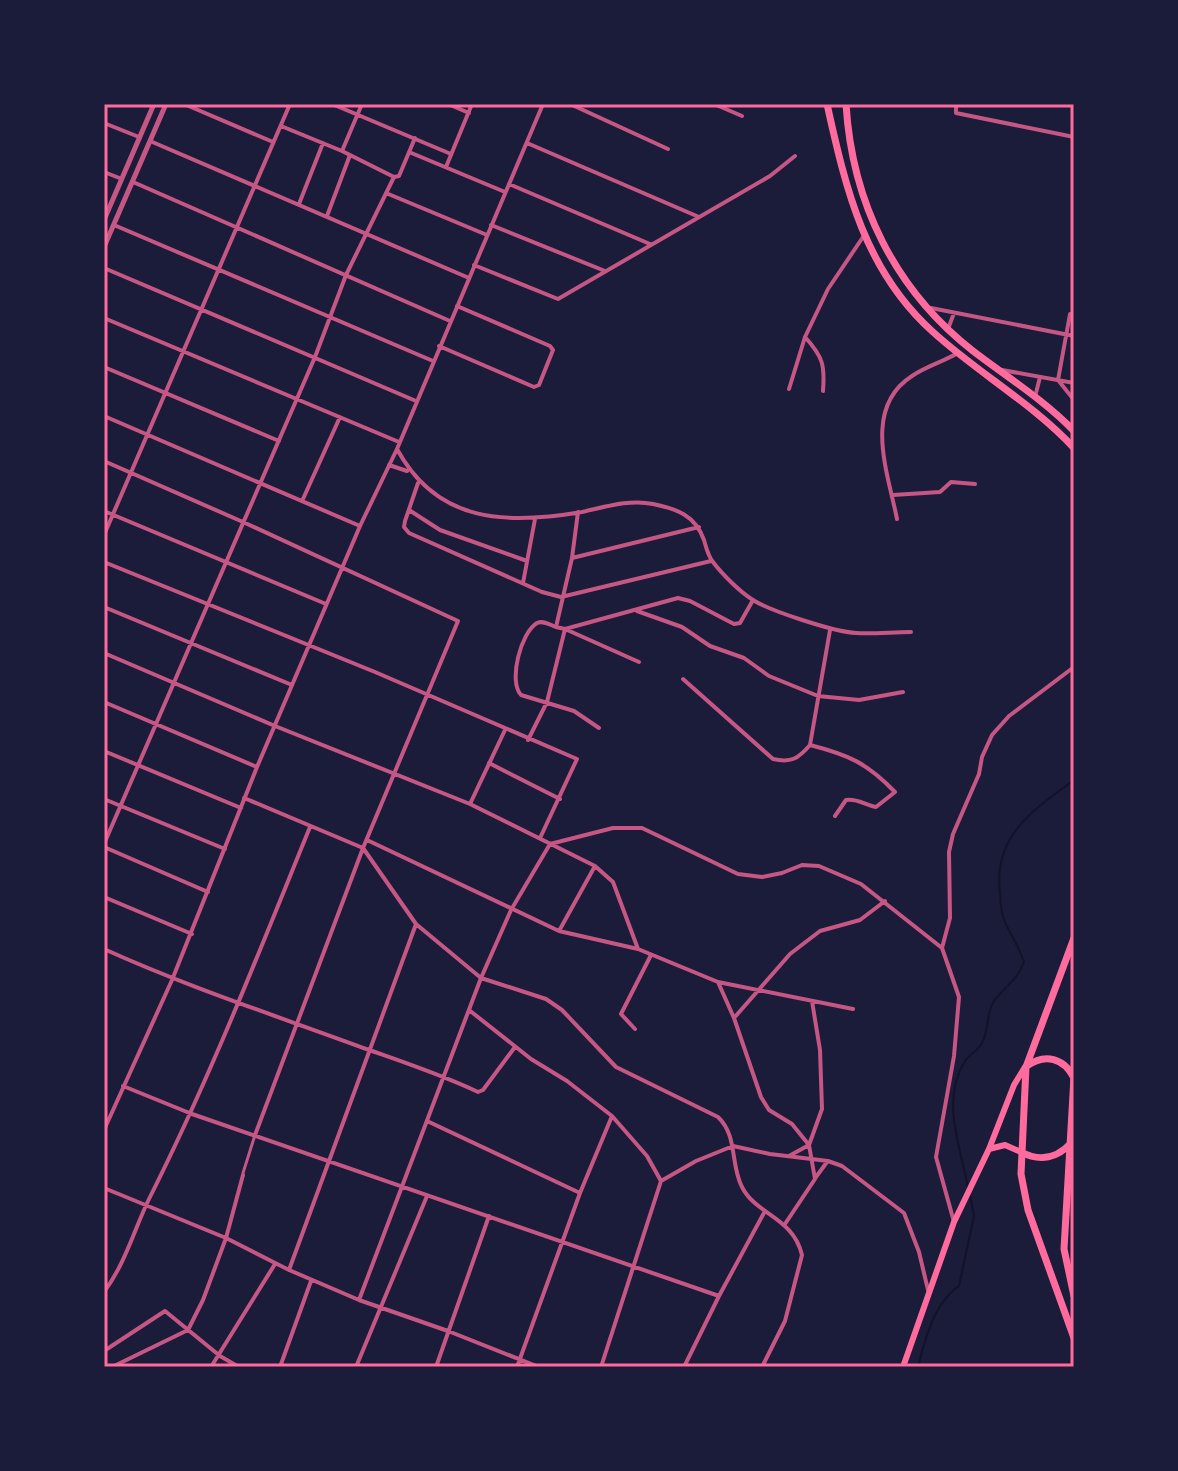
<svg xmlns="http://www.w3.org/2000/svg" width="1178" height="1471" font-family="'PT Sans',sans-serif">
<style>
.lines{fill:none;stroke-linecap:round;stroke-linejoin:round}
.stream{stroke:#12122b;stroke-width:2}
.pedestrian{stroke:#c65784;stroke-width:3}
.minor{stroke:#c65784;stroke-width:4}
.tertiary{stroke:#c65784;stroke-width:5}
.secondary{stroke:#ff6b9d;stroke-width:6}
.trunk{stroke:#ff6b9d;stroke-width:7}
.neatline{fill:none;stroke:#ff6b9d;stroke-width:3}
</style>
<rect width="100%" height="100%" fill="#1b1b3a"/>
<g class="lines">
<path class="stream" d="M968,1188C961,1147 940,1101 965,1061C969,1054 979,1050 982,1043C989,1031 986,1013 994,1001C1005,986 1017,981 1024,962C1019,946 1009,933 1003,917C1001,909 1000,901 1000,892C993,836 1033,810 1074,780
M918,1367C925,1339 934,1303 959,1286L974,1216L970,1195"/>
<path class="pedestrian" d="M243,1173L255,1135"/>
<path class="minor" d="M184,104L273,142
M332,104L451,154
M448,104L469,113
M570,104L668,149
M714,104L742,116
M956,104V113L1074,137
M104,123L139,137
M281,126L342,151L394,177
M150,141L469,278
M527,143L699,217
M342,151L362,104
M409,152L505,192
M446,167L472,104
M104,172L122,179
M133,182L450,321
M509,184L650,244
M386,193L487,235
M299,204L323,143
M327,216L350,155
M114,225L433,361
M491,225L605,271
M474,265L558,299L770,176L795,156
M104,268L416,401
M931,308L1074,336
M1070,314L1058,380L1074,400
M104,318L399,442
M948,329L954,313
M805,337C823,357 825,365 823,391
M439,346L534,387L539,385L553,350L550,346L457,306
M104,367L279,441
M1002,370L1074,383
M789,389L805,337L828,289L863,237
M1035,397L1040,377
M104,416L360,526
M397,449C437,523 506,525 582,512C605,507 630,499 653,504C677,509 695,515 704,540C706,547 708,556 713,562C722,574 740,592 753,600C770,611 835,632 856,633C874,634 893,632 911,632
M104,461L243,522L458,621L363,848L255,1135
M389,465L407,471
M418,483L405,521L404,527L409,533L542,592L561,597L711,561
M893,495L940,492L951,482L975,484
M303,499L340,417
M409,510L440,530L527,561
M104,511L326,604
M897,519C888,473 862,408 912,376C925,367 942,362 956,354
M104,535L290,104
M572,558L699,527
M104,562L375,672L577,759L541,836
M523,583L535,519
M104,607L292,685
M637,611L682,627L710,646L744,658L769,676L818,696L859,700L903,692
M556,627C550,625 544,620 537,623C521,632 508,681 521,695L574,711L599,728
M104,653L275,726L470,804L595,866L613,882L638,949L718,982L734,1018L761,1097L769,1110L792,1124L809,1145L789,1156
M639,662L565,629L678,598L690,601L734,624L740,623L753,600
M683,679L773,759C791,763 798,759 810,745L830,630
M104,702L257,767
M528,740L547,702L565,629L556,627L572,558L578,512
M810,745C849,755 867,763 895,792L876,807C865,805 857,798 846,800L835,816
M104,751L241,808
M489,763L560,799
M244,798L363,848L416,924L481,978L546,999L562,1010L616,1067L718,1117C738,1136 730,1164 742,1187C756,1215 793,1217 802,1255L785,1321L762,1367
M104,799L225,849
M470,804L505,730
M367,840L559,931L638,949
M104,844L315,357L346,275L394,177L399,176L415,138
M104,847L208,892
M104,897L192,934
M559,931L595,866
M942,948L950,918L949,852L953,834L979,774L982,757L992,735L1009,716L1074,667
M104,949C190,988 280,1017 369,1050C406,1063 442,1075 478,1092L483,1090L515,1047
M718,982L853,1009
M469,1010L531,1059L567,1081L612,1116L647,1156L661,1181
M734,1018L790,954L820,931L860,920L885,901
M635,1029L621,1014L651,955
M123,1086L192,1114L719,1296
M427,1121L580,1193
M104,1130L172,980L257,767L360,526L397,449L543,104
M816,1177L827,1162
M104,1188L226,1238L289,1270L359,1300L448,1331L539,1367
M785,1224L815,1179L809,1145L822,1109L820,1050L812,1001
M289,1270L416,924
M104,1292C125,1264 134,1230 149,1199C210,1078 259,952 310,827
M359,1300L481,978L511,910L550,844L613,828H642L738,874L762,877L782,873L802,865L819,866L861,884L942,948L959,997L954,1056L936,1157L954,1222
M104,1351L165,1311L220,1356L239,1367
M112,1367L188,1330L203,1300L226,1238L243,1175
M211,1367L275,1264
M280,1367L311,1281
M356,1367L427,1196
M436,1367L489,1216
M517,1367L580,1193L612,1116
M601,1367L661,1181L696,1161L733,1146L770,1154L828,1161L842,1166L904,1213L919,1252L928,1290
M684,1367L719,1296L765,1211"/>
<path class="tertiary" d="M104,220L154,104
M104,247L166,104"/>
<path class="secondary" d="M989,1149L1005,1145L1021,1152
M903,1367L954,1222L989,1149L1014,1085L1025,1067"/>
<path class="trunk" d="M827,104C846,190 865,271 933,332C978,373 1032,403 1074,448
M846,104C852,203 895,290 973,351C1007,377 1044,400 1074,431
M1074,938L1026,1067L1021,1174L1028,1210L1074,1338
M1027,1066C1045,1053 1064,1058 1074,1078
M1074,1077L1064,1249L1074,1296
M1021,1152C1040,1162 1058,1158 1072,1142"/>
</g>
<rect width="1178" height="1471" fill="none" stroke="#1b1b3a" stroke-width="212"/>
<rect x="106" y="106" width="966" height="1259" class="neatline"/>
</svg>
